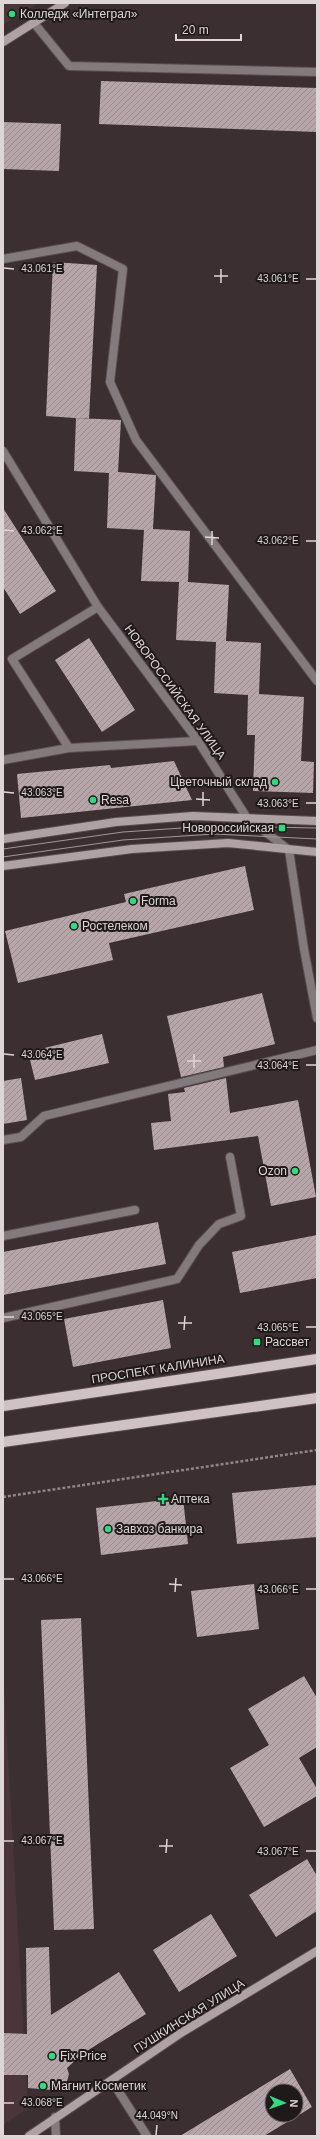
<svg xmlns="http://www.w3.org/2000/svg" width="320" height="2139" font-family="Helvetica,sans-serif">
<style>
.built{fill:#4a353a}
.building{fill:url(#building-hatch);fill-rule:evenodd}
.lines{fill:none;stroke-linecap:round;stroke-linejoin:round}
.lane-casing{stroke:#594d50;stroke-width:10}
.street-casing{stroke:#594d50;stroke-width:10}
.secondary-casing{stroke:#594d50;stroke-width:10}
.primary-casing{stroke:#594d50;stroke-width:12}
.path{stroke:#8f8486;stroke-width:2.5;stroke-dasharray:3 2;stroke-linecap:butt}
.lane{stroke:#827a7c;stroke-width:8}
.street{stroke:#827a7c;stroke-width:8}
.secondary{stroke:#aea2a5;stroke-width:8}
.primary{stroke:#d0c1c4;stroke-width:10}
.tram{stroke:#a19799;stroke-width:1}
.ticks{fill:none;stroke:#ded5d6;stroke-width:1.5}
.poi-dot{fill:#34d881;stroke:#1f191a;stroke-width:1.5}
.labels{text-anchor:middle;stroke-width:4;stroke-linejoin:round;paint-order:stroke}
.poi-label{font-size:12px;fill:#ded5d6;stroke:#1f191a;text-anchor:start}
.street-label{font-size:12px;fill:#ded5d6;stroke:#1f191a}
.ticks-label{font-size:10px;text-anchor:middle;fill:#ded5d6;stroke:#1f191a;stroke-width:4;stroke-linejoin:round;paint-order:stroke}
</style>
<defs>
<pattern id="building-hatch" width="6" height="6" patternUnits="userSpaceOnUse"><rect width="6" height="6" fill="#b7a6a9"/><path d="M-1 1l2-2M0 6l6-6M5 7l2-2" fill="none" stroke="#9a8c8f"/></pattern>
</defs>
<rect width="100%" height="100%" fill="#3c2f32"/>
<path class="built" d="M3,3H38L3,25Z
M3,1670L28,2108L3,2125Z"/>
<path class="building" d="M101,81L317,88V132L99,124Z
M3,122L61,124L59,171L3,169Z
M53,262L97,265L89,419L46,416Z
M76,418L121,420L118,472L156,475L153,529L190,531L188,582L229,585L226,641L261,643L259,694L304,697L301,761L314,762L313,793L253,791L255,735H247L248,695L214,693L216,642L176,640L179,582L141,581L144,530L107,528L109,473L74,471Z
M3,508L56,591L20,614L3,587Z
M89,638L135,710L102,732L55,660Z
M174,761L192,800L21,818L17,774L110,765L111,768Z
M245,866L254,910L109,943L113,960L18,983L5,931L126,902L124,894Z
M262,993L275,1044L223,1057L224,1067L181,1077L167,1016Z
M102,1034L109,1063L35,1080L28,1052Z
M21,1078L27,1120L3,1124V1081Z
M226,1078L230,1113L298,1100L316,1197L271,1206L258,1136L154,1150L151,1123L171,1121L168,1094L185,1092L184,1088Z
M158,1222L166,1264L3,1295V1252Z
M317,1235V1278L240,1293L232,1252Z
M163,1300L171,1348L73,1367L64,1319Z
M317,1485V1537L237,1544L232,1493Z
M183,1498L188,1544L101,1555L96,1508Z
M254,1584L259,1629L197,1637L191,1591Z
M81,1618L94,1929L54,1930L41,1620Z
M304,1676L317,1698V1747L299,1758L317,1789V1796L264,1827L230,1768L269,1745L248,1709Z
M307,1859L317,1876V1911L276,1937L249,1895Z
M211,1914L237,1956L179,1992L153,1950Z
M49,1947L51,2015L119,1972L146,2014L82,2054L67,2068L69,2074L67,2081L61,2086L52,2090L28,2088V2075H3V2033L27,2034L26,1948Z
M290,2069L312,2107L264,2136H180ZM272,2091H296V2115H272Z"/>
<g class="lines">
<g class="lane-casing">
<path id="lane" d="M34,23L69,66L317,72
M3,259L77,246L123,269L110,382L136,440L317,681
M69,748L12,659L98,607
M3,760L69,748L198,741
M3,1140L21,1137L44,1116L317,1050
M3,1236L135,1210
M3,1318L177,1279L199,1245L219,1224L241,1216L230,1157
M112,2081L147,2136"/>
</g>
<g class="street-casing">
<path id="street" d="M3,451L98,607L198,741L247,818L289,850L304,949L317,1018
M55,2117L56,2136"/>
</g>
<g class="secondary-casing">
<path id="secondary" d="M3,42L65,3
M3,839L116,822L193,816L317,821
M3,866L132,849L228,843L317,852
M29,2136L181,2033L317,1951"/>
</g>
<g class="primary-casing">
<path id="primary" d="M3,1406L317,1359
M3,1442L317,1398"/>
</g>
<path class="path" d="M3,1497L317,1450"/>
<use href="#lane" class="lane"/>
<use href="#street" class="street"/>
<use href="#secondary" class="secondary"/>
<use href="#primary" class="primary"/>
<path class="tram" d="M3,849L123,832L211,826L317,828
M3,857L123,840L214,834L317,839"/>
</g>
<path class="ticks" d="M4,268L14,269M214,276H228M306,279H316M221,283V269M4,530L14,531M205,537L219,538M306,541H316M212,545V531M4,792L14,793M196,799L210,800M306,803H316M203,806V792M4,1054L14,1055M187,1061H201M306,1065H316M194,1068V1054M4,1317H14M178,1323H192M306,1327H316M184,1330L185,1316M4,1579H14M169,1584L182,1585M306,1589H316M175,1592L176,1578M4,1841H14M159,1846H173M306,1851H316M166,1853L167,1839M4,2103H14M156,2135L157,2125"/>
<g class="poi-dot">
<circle cx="12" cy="14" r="4"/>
<circle cx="275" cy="782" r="4"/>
<circle cx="93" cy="800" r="4"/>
<rect x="278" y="824" width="8" height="8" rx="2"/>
<circle cx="133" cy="901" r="4"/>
<circle cx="74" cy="926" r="4"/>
<circle cx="295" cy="1171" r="4"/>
<rect x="253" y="1338" width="8" height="8" rx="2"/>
<path d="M161 1493h4v4h4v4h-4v4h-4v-4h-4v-4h4z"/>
<circle cx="108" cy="1529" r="4"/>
<circle cx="52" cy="2056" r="4"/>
<circle cx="43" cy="2086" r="4"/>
</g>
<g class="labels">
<g class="poi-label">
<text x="20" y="18">Колледж «Интеграл»</text>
<text x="267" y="786" text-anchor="end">Цветочный склад</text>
<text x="101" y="804">Resa</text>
<text x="274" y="832" text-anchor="end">Новороссийская</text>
<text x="141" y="905">Forma</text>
<text x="82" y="930">Ростелеком</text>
<text x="287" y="1175" text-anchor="end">Ozon</text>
<text x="265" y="1346">Рассвет</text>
<text x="171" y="1503">Аптека</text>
<text x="116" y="1533">Завхоз банкира</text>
<text x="60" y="2060">Fix Price</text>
<text x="51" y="2090">Магнит Косметик</text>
</g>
<g class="street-label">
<text transform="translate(175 692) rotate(54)" y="4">НОВОРОССИЙСКАЯ УЛИЦА</text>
<text transform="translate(158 1369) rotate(-9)" y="4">ПРОСПЕКТ КАЛИНИНА</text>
<text transform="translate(189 2016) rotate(-32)" y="4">ПУШКИНСКАЯ УЛИЦА</text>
</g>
</g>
<g class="ticks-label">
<text x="42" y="272">43.061°E</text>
<text x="278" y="282">43.061°E</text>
<text x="42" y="534">43.062°E</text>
<text x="278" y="544">43.062°E</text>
<text x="42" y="796">43.063°E</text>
<text x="278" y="807">43.063°E</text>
<text x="42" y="1058">43.064°E</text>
<text x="278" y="1069">43.064°E</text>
<text x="42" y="1320">43.065°E</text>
<text x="278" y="1331">43.065°E</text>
<text x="42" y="1582">43.066°E</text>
<text x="278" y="1593">43.066°E</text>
<text x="42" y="1844">43.067°E</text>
<text x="278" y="1855">43.067°E</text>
<text x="42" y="2106">43.068°E</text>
<text x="157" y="2119">44.049°N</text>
</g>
<rect width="320" height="2139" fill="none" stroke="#ded5d6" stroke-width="8"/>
<g transform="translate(284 2103) rotate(92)"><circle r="19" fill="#1f191a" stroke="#6b6465"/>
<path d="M0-3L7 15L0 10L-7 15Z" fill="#34d881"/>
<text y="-6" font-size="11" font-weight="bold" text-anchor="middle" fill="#ded5d6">N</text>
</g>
<path d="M176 34v6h65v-6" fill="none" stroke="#ded5d6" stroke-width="2"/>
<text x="182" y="34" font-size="12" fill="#ded5d6" stroke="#1f191a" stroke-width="3" paint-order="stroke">20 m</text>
</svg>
